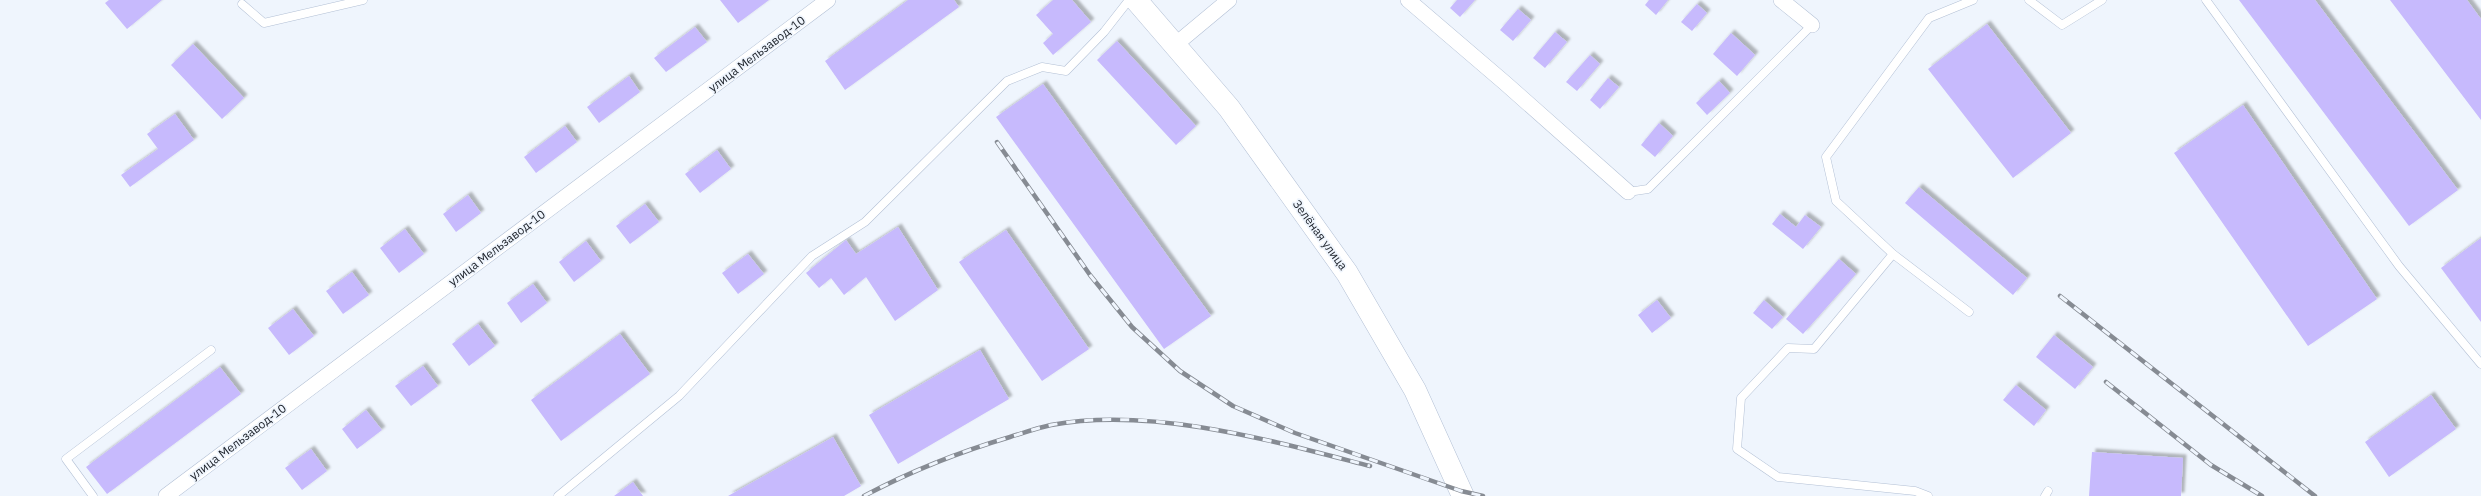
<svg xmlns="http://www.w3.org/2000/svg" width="2481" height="496" font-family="'IBM Plex Sans',sans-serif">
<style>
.building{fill:#c7bafd;filter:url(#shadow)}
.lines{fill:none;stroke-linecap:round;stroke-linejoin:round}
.lane-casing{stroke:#b3c0d5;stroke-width:9}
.street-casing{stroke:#b3c0d5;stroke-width:16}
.secondary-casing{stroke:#b3c0d5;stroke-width:23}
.lane{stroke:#fff;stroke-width:8}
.street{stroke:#fff;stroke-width:15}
.secondary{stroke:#fff;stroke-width:22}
.rail-casing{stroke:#868b93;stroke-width:4.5}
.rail{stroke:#eff5fd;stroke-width:3;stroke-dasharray:9;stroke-linecap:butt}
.labels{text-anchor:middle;stroke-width:3.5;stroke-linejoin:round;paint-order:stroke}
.street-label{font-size:12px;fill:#1b2028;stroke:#eff5fd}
</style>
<defs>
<filter id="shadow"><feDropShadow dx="3.5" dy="-3.5" stdDeviation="1" flood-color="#0004"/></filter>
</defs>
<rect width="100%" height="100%" fill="#eff5fd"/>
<path class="building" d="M109,0H162L127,29L105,3Z
M720,0H769L738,23Z
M908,0H954L959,7L845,90L825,61Z
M1053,0H1072L1091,22L1053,55L1043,43L1053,34L1036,15Z
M1457,0H1475L1460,17L1450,8Z
M1649,0H1668L1656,15L1645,5Z
M2239,0H2315L2458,190L2409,226Z
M2390,0H2467L2481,19V120Z
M1697,4L1707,13L1692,31L1681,22Z
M1518,9L1531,20L1513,41L1500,30Z
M1987,24L2071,133L2013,178L1928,69Z
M695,27L707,42L666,72L654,58Z
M1555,32L1567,42L1545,68L1533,58Z
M1731,33L1755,55L1737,76L1713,54Z
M1117,41L1196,126L1176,145L1097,60Z
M193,44L244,98L222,119L171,65Z
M1590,55L1600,64L1577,91L1566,82Z
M629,76L640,92L599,123L587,107Z
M1608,78L1619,87L1600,109L1590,100Z
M1719,81L1730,93L1707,115L1696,103Z
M1043,84L1211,316L1164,349L996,117Z
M2243,105L2377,299L2308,346L2174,153Z
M175,114L194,140L130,187L121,175L158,149L147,134Z
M1659,123L1673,136L1655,157L1641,145Z
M565,126L577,142L536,173L524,157Z
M717,150L731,169L700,193L685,174Z
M1919,187L2027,278L2013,295L1905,203Z
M468,195L481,213L456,232L443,214Z
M645,204L659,222L630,244L616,226Z
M1780,214L1796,227L1805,215L1821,227L1803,249L1772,224Z
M898,227L938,290L895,321L866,277L844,295L831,278L819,288L806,273L846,240L856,254Z
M405,229L424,254L399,273L380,248Z
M1006,230L1089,349L1042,381L959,262Z
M2481,238V322L2441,268Z
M586,241L601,261L574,282L559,262Z
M748,254L764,274L738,294L722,273Z
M1839,259L1856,274L1803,334L1786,319Z
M352,272L369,295L343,314L326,291Z
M533,284L547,303L521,323L507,303Z
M1657,300L1671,318L1652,333L1638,315Z
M1764,300L1783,317L1772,329L1753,313Z
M293,309L314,336L289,355L268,328Z
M478,324L495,346L469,366L452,344Z
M620,334L650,374L561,441L531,400Z
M2054,335L2093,367L2075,389L2036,357Z
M980,350L1009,399L898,464L869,415Z
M423,366L438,386L411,406L395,386Z
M220,367L241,394L107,494L86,467Z
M2016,385L2046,410L2034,426L2003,400Z
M2431,395L2456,429L2389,477L2365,442Z
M366,410L382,430L357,449L342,429Z
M833,437L861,486L844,496H728Z
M311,449L327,471L302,490L285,468Z
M2092,452L2183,458L2181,496H2089Z
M633,482L643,496H614Z"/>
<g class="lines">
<g class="lane-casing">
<path id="lane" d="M2029,0L2062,25L2102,0
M2206,0L2399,266L2481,364
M242,4L264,23L363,0
M1628,192L1648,189L1812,25
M1893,254L1814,349L1788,348L1741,398L1737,449L1778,477L1915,491L1928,496
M1969,312L1893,254L1836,201L1826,157L1929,18L1973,0
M93,496L66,459L211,350
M558,496L679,396L812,256L865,222L1007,81L1042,67L1066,71L1104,32L1129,0
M2045,496L2048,491"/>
</g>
<g class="street-casing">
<path id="street" d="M1408,0L1505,83L1628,192
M1781,0L1812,25
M1175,45L1229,0
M166,496L828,0"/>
</g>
<g class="secondary-casing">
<path id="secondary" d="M1136,0L1229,108L1347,273L1415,390L1463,496"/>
</g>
<use href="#lane" class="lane"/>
<use href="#street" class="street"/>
<use href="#secondary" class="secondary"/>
<g class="rail-casing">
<path id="rail" d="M997,142L1090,275L1132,327L1180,371L1233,406L1295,433L1461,491L1483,496
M2060,296L2315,496
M2106,382L2211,465L2262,496
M864,496C911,471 959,452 1010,437C1023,433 1037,428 1051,425C1151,406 1273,441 1370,466"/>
</g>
<use href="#rail" class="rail"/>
</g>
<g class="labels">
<g class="street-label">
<text transform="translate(757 54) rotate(-37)" y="4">улица Мельзавод-10</text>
<text transform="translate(1320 235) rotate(54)" y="4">Зелёная улица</text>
<text transform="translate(497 248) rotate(-37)" y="4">улица Мельзавод-10</text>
<text transform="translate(238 442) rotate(-37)" y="4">улица Мельзавод-10</text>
</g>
</g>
</svg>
